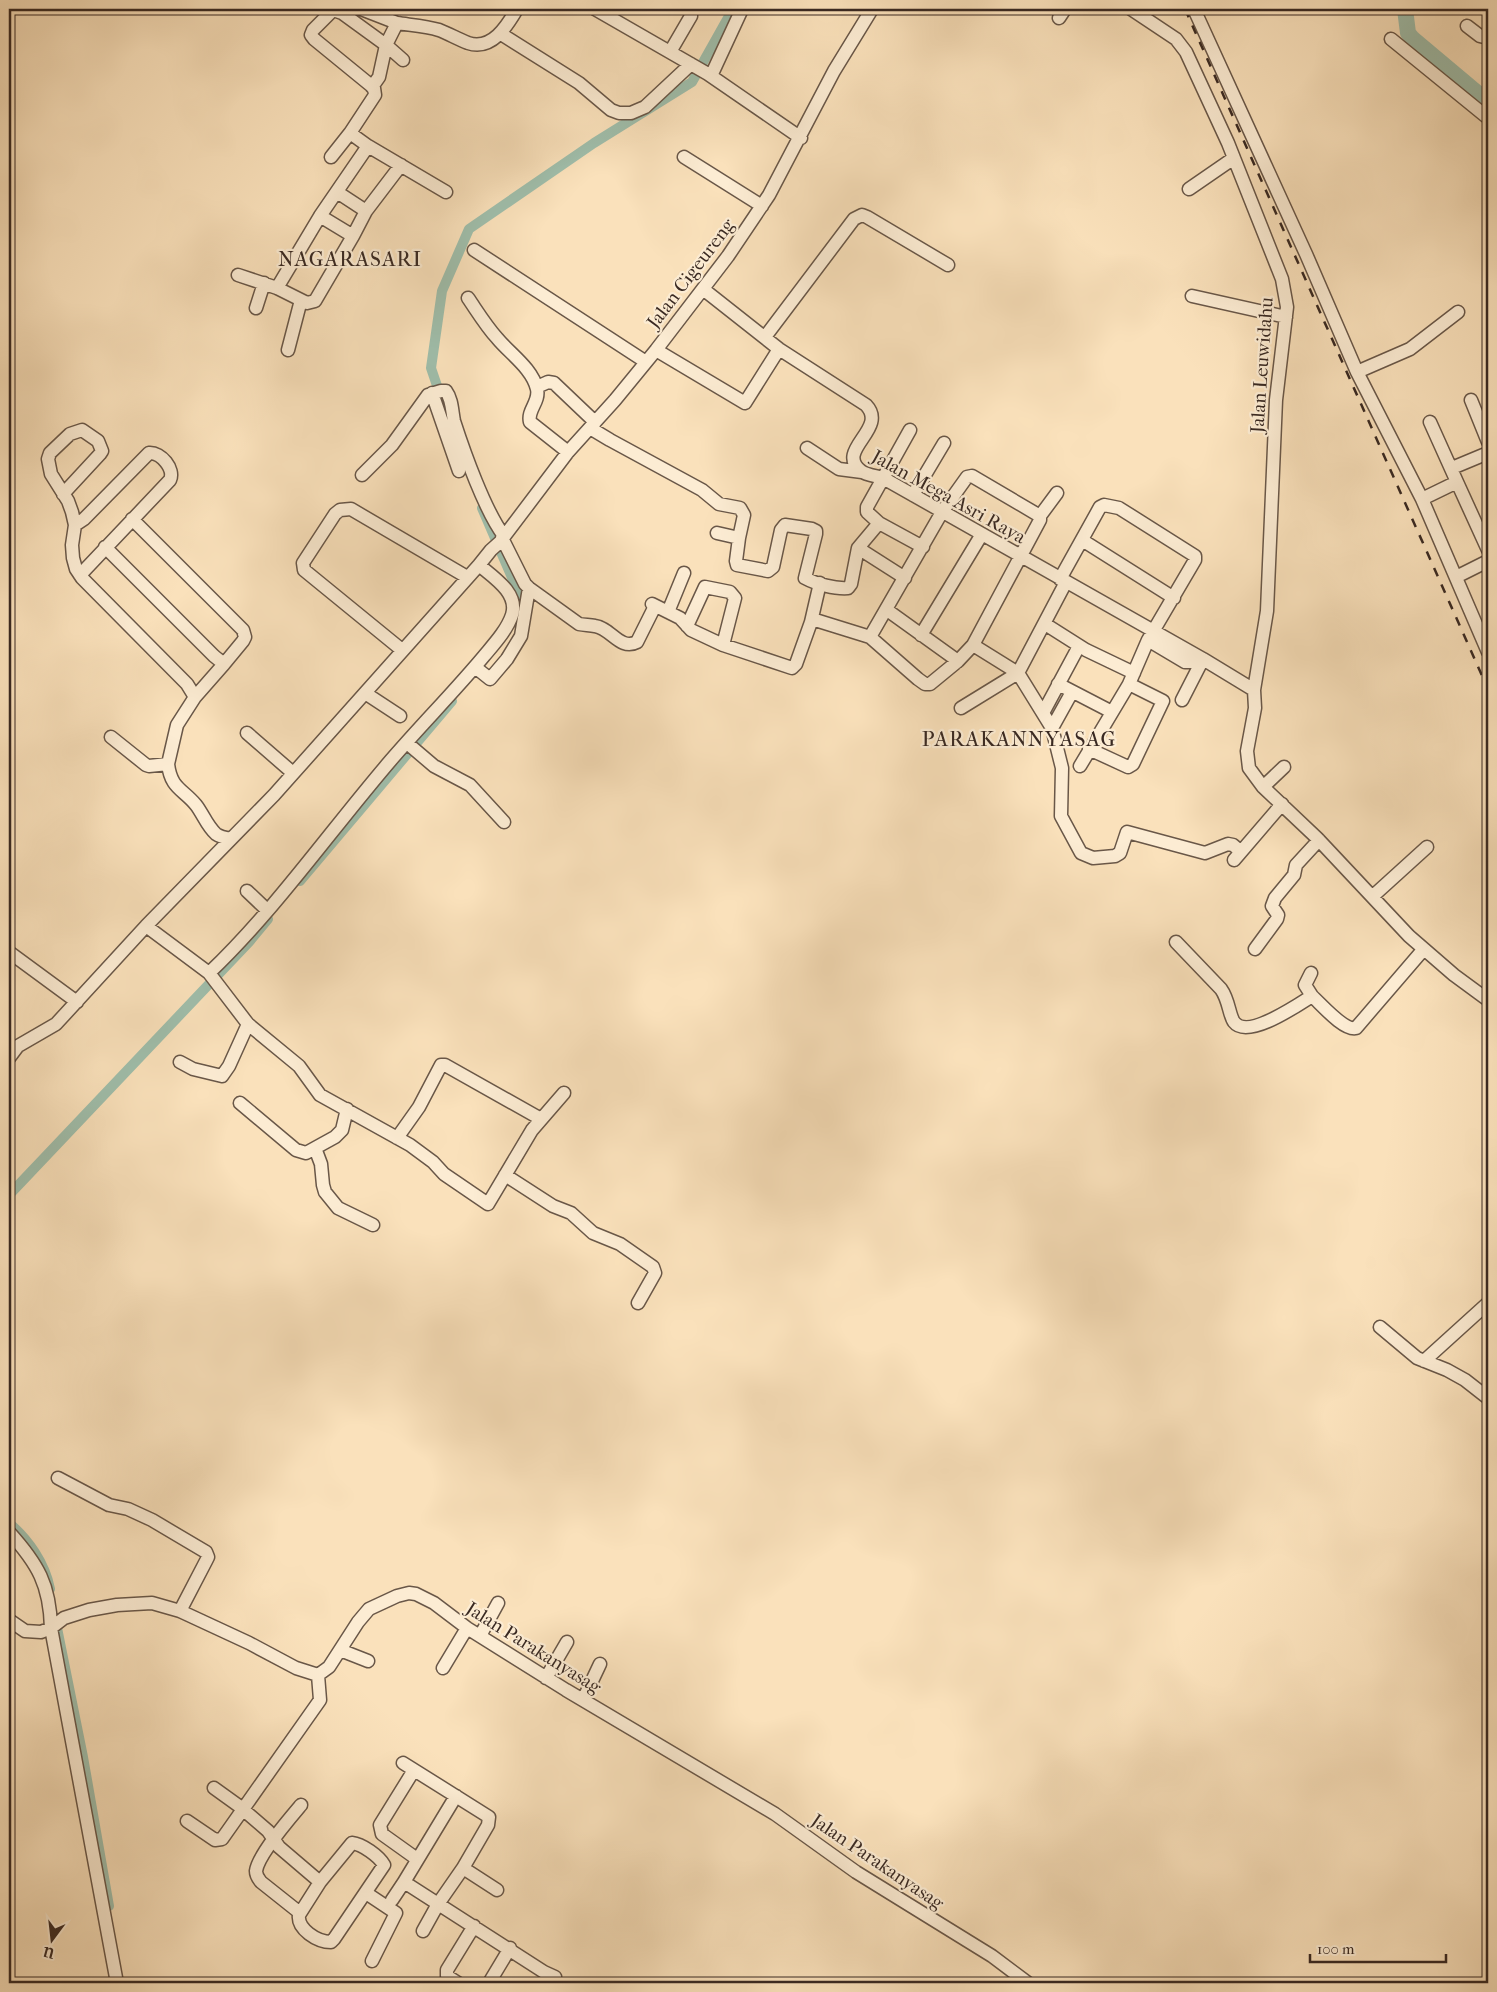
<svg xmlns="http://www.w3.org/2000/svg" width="1497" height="1992" font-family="'IM FELL French Canon',serif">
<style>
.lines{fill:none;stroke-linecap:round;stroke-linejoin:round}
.canal{stroke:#9fbeab;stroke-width:10}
.river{stroke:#9fbeab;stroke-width:16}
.minor-casing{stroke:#695748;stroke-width:15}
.minor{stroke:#fcecd3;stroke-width:12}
.rail{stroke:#392922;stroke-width:2.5;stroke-dasharray:9 9;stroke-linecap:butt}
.labels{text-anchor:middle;stroke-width:4.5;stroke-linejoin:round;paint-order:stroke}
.street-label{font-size:19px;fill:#392922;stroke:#fcecd3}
.quarter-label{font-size:21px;letter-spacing:1px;fill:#392922;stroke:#fcecd3}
</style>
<rect width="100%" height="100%" fill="#fae1bb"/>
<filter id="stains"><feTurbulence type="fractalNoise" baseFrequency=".004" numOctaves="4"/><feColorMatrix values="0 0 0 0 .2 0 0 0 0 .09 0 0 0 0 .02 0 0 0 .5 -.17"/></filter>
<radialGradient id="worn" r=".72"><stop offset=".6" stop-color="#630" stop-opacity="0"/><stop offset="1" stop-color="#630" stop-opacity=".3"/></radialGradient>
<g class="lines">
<path class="canal" d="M450,424L431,368L442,291L469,229L594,143L692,82L733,9
M482,508L523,603L520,609
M300,881L452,701
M9,1195L249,942L268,919
M9,1523C28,1539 45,1563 50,1589
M55,1618L83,1757L109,1906"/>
<path class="river" d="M1405,9L1408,33L1413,39L1488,102"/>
<g class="minor-casing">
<path id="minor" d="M361,9L397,23
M595,9L708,74L801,138
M1131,9L1176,39L1186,52L1228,143L1282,279L1287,307L1276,400L1267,611L1254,690L1255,708L1247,751L1249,768L1263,787L1317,838L1409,936L1454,975L1488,1000
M1194,9L1306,254L1357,372
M1059,18L1065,9
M1467,26L1480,36L1488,38
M501,34L579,83L611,110L619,113H631L645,107L691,64
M1391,39L1488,118
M670,52L691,16
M711,76L742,9
M372,87L379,77L386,45L403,60
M368,146L446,192
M331,157L350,133
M684,157L762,206
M1189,189L1234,158
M337,192L366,211
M353,236L366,211L401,165
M474,250L646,362
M238,275L277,288L307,303L315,301L353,236L320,216
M277,288L320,216L368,146L350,133L375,95L374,88L314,39L311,35L313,30L333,10L342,13L386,45L397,23C410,25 426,26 439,30C449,34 458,39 468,43C492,51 507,26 517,9
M703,289L779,349L866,405C889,429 834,450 861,471C866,475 876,476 883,478L1203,659L1254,690
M1192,296L1286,317
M468,298C477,311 486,326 497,338C510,354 532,368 537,389C540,402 527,410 530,422L568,452
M256,308L264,283
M1458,312L1410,349L1357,372L1422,499L1488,652
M765,337L854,219L862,215L867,217L948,265
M288,350L301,300
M656,350L745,403L779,349
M537,387L548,382L554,383L595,422
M432,393L459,471
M1471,400L1488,442
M590,428L610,440L702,490L719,504L740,508L744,515L739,538
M910,430L867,507V512L879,523L923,547
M807,448L839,469L862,472
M1452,468L1488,453
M362,475L392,445L428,395L441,391H446C452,399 452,411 454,421C464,452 485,511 504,536
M1457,482L1488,550
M63,494L100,454L102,451L98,441L82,430L70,434L50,453L48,459L51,474L68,501L72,512L75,525L72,545L73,558L76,569L82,578L187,684L195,697L177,725L168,764
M913,495L944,443
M1422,499L1457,482L1430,422
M1040,516L1057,493
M879,523L858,548L905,578
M75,525L84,519L149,453C161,452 175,469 170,480L80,575
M717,533L739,538L736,561L737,565L768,571L773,567L781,530L785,525L812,529L816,531V534L805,578C816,584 835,589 848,588L851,584L858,548
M502,538L525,584L529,588L579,624C584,625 589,625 595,626C611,628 620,651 637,642L655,606
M1082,540L1174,598
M105,547L214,656L224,664L243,641L245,637L243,630L132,519
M1456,577L1488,561
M1060,579L1100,507L1104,505L1119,508L1195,556V560L1148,640L1129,684L1163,701L1133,764L1128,767L1089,749
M652,604L680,618L691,630L723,645L792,668L796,664L811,622L820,583
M887,610L958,661
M668,612L684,573
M812,619L870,637L918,679L925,684H930L958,661L973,645L1040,520V516L972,476L967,477L942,512L870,637
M1045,624L1086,650L1134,673
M687,626L705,587L730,592L735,598L723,645
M921,635L982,534
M1148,640L1185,662H1194L1199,657
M973,645L1018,673L1052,728L1062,768L1061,816L1081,853L1093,858L1115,856L1120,853L1127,832L1205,853L1228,844L1233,845L1240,851
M402,650L304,570L303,563L335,514L340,510L351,509L467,577
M475,667L490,679L507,659L521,636L529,588
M1058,684L1112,712
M365,693L400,716
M195,697L224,664
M1182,700L1203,659
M961,708L1018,673L1066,582
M1043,713L1079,646
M1052,728L1072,692
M247,733L293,773
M111,737L146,765L149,766L168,764C171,789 183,789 196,805C203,814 207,826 216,834C220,837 226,838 231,839
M407,743L434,766L470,785L504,822
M1080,766L1129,684
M1263,787L1284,767
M1234,860L1282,804
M247,891L267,910
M1373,896L1427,847
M146,926L209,973L248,1024L299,1066L320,1095L410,1145L433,1162L444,1174L488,1204L532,1130L564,1093
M1176,942L1221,989C1229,1000 1229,1015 1234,1022C1248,1040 1299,1004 1312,996C1321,1004 1344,1031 1356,1028L1423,950
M1255,949L1277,919L1278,915L1272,906L1275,898L1294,875L1296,865L1319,840
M9,952L77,1002
M209,973C276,909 330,831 391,760C421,725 454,692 484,656C494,644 507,630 512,615C519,593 493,577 479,565
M1311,973L1305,985L1312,996
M9,1058L18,1046L56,1024L146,926L274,795L479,565L491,550L500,542L568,452L615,400L656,350L728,256L769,195L834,71L872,9
M180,1062L193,1069L222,1076L229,1066L248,1024
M240,1103L296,1150L306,1153L335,1137L342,1130L347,1109
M397,1138L419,1107L441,1065H445L541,1119
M315,1148L321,1164L323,1185L325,1192L338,1208L373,1225
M505,1175L553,1206L571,1213L593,1233L620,1244L653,1267L655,1273L638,1303
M1380,1327L1417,1358L1447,1370L1465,1380L1488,1398
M1424,1361L1488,1303
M58,1478L109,1505L128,1509L152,1520L206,1552L208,1557L206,1561L180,1611
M9,1532C38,1564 50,1585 51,1628L117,1983
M9,1620L25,1631L41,1632L51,1628L64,1618L89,1610L117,1605L152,1603L180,1611L249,1643L296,1668L318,1675L329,1667L358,1622L369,1609L397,1596L409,1593L416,1594L434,1603L467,1628L566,1690L775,1814L856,1872L992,1956L1028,1983
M480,1636L498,1603
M340,1650L368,1661
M443,1668L467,1628
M546,1678L567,1642
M583,1700L600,1664
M403,1763L489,1817L488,1825L463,1868
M414,1770L380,1825L382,1834L417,1859
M214,1788L239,1806L268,1831L279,1847L320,1882L352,1843C362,1844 379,1856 384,1865L334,1939L331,1942C317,1942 297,1929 299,1915L320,1882
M187,1821L215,1840L222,1839L320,1700L318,1675
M404,1882L456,1796
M366,1893L396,1913L372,1961
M392,1900L404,1882L544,1972L555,1977
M300,1913L261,1882C258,1878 256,1876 256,1871C258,1855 290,1818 301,1805
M423,1931L438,1904L463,1868L497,1890
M458,1983L447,1976V1970L474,1926
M489,1983L510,1948"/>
</g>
<use href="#minor" class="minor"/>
<path class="rail" d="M1185,9L1488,689"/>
</g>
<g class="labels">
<g class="street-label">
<text transform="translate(690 273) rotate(-53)" y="7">Jalan Cigeureng</text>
<text transform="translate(1261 365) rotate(-86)" y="7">Jalan Leuwidahu</text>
<text transform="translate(949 496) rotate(29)" y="7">Jalan Mega Asri Raya</text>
<text transform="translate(534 1647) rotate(32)" y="7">Jalan Parakanyasag</text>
<text transform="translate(878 1861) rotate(34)" y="7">Jalan Parakanyasag</text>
</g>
<g class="quarter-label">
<text x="350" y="266">NAGARASARI</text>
<text x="1019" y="746">PARAKANNYASAG</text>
</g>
</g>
<rect width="1497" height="1992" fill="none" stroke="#fae1bb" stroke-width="30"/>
<rect x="10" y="10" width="1477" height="1972" fill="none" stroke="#392922" stroke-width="2.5"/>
<rect x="15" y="15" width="1467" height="1962" fill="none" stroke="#392922"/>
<g transform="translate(52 1940) rotate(195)" stroke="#fcecd3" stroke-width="4" paint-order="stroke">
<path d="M0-4L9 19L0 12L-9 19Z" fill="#392922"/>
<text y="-8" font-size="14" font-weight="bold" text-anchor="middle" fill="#392922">U</text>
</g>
<path d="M1310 1954v8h136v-8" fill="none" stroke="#392922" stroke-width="2.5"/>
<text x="1317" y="1954" font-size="15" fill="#392922" stroke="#fcecd3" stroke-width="4" paint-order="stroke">100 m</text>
<rect width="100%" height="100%" filter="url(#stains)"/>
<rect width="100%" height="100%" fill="url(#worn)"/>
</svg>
